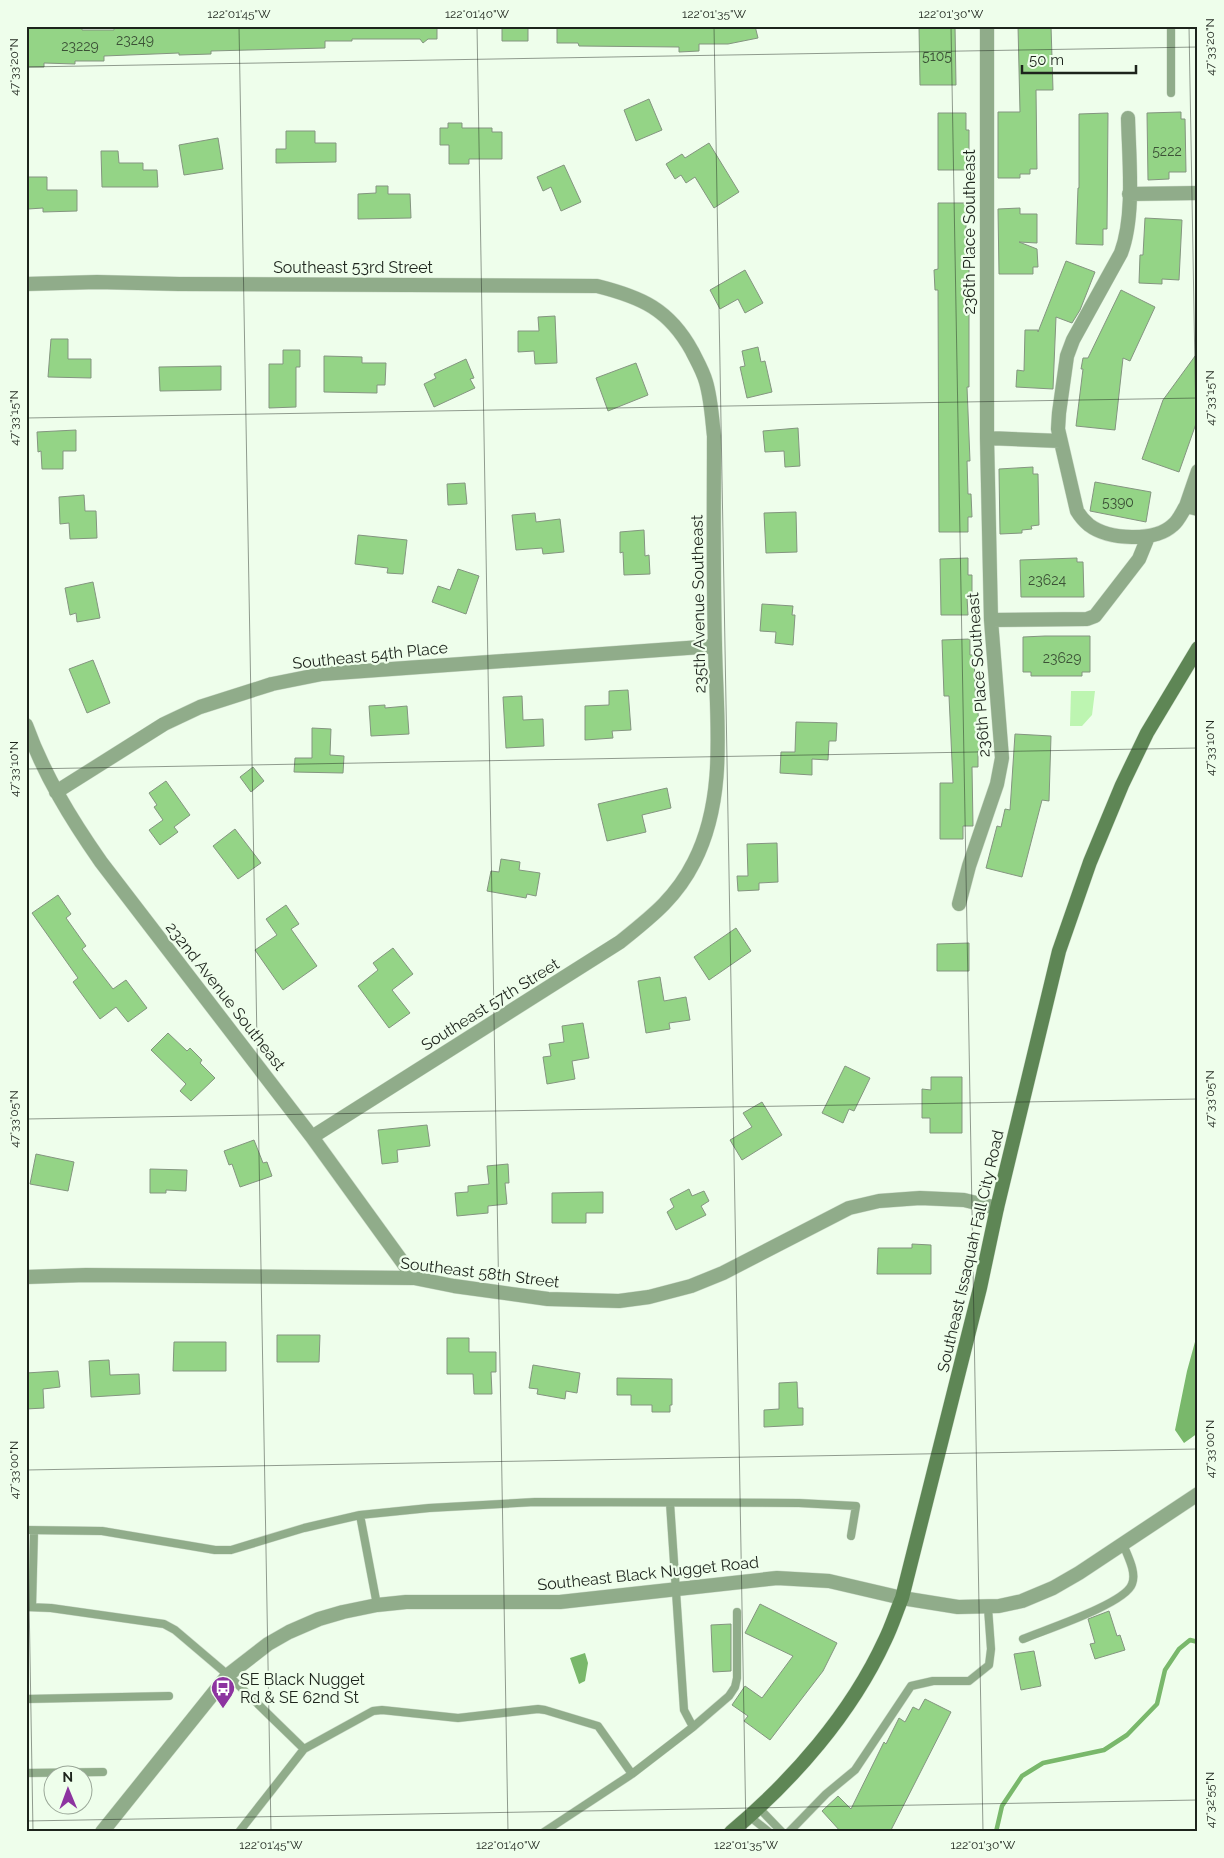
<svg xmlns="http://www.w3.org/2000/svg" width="1224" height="1858" font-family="Raleway,sans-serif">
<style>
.green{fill:#bdf5b1}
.water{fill:#79b86b}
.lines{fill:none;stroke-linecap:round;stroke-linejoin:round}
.stream{stroke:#79b86b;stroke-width:4.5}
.building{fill:#94d486;stroke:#849580}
.service-casing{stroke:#cddbca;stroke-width:9}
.minor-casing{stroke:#cddbca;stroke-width:15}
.tertiary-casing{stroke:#cddbca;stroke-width:15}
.secondary-casing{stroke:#cddbca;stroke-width:15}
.service{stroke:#90ac8a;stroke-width:8}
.minor{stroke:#90ac8a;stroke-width:14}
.tertiary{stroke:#90ac8a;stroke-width:14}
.secondary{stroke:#5e8655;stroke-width:14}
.ticks{fill:none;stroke:#1d241c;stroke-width:1;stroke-opacity:0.45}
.labels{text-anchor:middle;stroke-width:4.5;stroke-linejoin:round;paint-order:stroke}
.number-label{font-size:14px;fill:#3b5036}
.street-label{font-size:16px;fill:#1d241c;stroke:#eefeeb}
.poi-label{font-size:16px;fill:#1d241c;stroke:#eefeeb;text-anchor:start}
.neatline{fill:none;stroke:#1d241c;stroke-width:2}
.ticks-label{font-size:12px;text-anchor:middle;fill:#1d241c}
</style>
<rect width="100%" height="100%" fill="#eefeeb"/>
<path class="green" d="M1071,691H1095L1092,715L1082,726H1070Z"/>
<path class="water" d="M1198,1331V1433L1184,1443L1175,1430L1187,1371Z
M585,1653L588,1663L585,1681L579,1684L570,1658Z"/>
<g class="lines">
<path class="stream" d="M996,1832L1002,1806L1022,1776L1043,1763L1104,1750L1127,1735L1157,1704L1165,1670L1179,1649L1190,1640L1198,1642"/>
</g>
<path class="building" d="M82,26V30H114V26H437V39H428L423,43L420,39H352V41H325V48L211,51V54L179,55V53L104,56V61H75V64L44,63V67H26V27Z
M502,26H528V41H502Z
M557,26H755L758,38L728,44H699V51L679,52V47L579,46L578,43H557Z
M919,26H955L956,85H920Z
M1018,26H1051L1053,90H1036L1037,169H1030V174H1020V178H998V112H1020Z
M649,99L662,130L636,141L624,110Z
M1181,112V119H1185L1186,172H1169V179L1148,180L1147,113Z
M938,113H966V130H969V170H938Z
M1108,113L1107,229H1103V245L1076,244L1078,188H1079V114Z
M448,123H462V128H492V132H502V159H469V164H449V145H440V128H448Z
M286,131H315V143H336V162L276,163V149H286Z
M218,138L223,169L184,175L179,145Z
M709,143L739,192L714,208L695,177L686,183L681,175L675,179L666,164L682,154L685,158Z
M101,151H118L119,163H143V170H157L158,187H102Z
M564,165L581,202L561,211L551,187L543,191L537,177Z
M28,177H47V190H77V211L43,212V208L28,209Z
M376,186H388V194H410L411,218L358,219V194L376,193Z
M938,203H966V269H969V387H967L970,461H967L968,494H971L972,517H968V532H939L938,290H935L934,270L938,269Z
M1020,208V214H1037V243L1019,242L1037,249L1038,267H1033V274H999L998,209Z
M1145,218L1182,220L1179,280L1162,279V284L1139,283L1140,255H1143Z
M1066,261L1095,272L1080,310L1072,323L1056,317L1053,389L1016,387L1017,370L1024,371L1025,330H1038V332Z
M745,270L763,303L745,313L738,299L720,309L710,290Z
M1121,290L1155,307L1130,361L1123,358L1115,430L1076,426L1083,369H1081L1083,358H1088Z
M555,316L557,363L535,364L534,351L518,352V331H539L538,317Z
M51,339H68V359H91V378L48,377Z
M758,347L761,362L765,361L772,392L747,398L740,367L745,366L742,351Z
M283,350H300V367H296V407L269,408V364H283Z
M1198,352V418L1179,472L1142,459L1163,400Z
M324,356L362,357V363H386L385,385H377V393L324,392Z
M466,359L474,378L470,379L475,388L434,407L424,384L436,378L434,374Z
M636,363L648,395L608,411L596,378Z
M221,366V390L160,391L159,367Z
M798,428L800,466L785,467L784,451L765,452L763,431Z
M76,430V451H63V469H42L41,451L38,452L37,432Z
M1033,467V474H1038L1039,525L1031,526L1032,529L1022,530V533L1000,534L999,469Z
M1095,482L1151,492L1146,522L1090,511Z
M465,483L467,504L448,505L447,484Z
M84,495L85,511H96L97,538L70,539L69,523L60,524L59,497Z
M796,512L797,552L766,553L764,513Z
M535,513L536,522L560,519L564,552L543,554L542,548L516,550L512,515Z
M644,530L645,556L649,555L650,574L624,575L623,552L620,553V532Z
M358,535L407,540L403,574L387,573L388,568L355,564Z
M968,558V575H972V597H967L968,615H941L940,559Z
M1077,558V562H1083L1084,597H1021L1020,560Z
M458,569L479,576L466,614L432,602L438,586L450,590Z
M93,582L100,618L77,622L76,613L70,615L65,588Z
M762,604L793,606L792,615H795L793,645L775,643L776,632L760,631Z
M1045,636H1090V672H1082V676H1031V672H1023V637Z
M970,639V655H974L976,712H978L979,729H982L983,751H978V767H972L973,826H963V839H940V783H953L949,696H944L942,640Z
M93,660L110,703L87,713L69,669Z
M628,690L631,730L612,731L613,738L585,740V706L609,705V691Z
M522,696L523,720L543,719L544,746L506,748L503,697Z
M385,705V708L407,706L409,734L371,736L369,706Z
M796,722L837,723L836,741H829L828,760L812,759V775L780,773L781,752H795Z
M312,728L331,729L330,755L344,756L343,773L294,772L295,758H312Z
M1015,734L1051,736L1049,801L1042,800L1022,877L986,868L997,826L1001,827L1005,809L1010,810Z
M253,767L264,781L251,792L240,777Z
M166,781L190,815L174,827L178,832L160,845L149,830L163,820L154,807L157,805L149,793Z
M667,788L671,808L642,815L646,832L607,841L598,804Z
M235,829L261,863L238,879L213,846Z
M777,843L778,882L759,883V890L738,891L737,876H748L747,844Z
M501,859L520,862L519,870L540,873L536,896L527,894L526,898L487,891L491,871L499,872Z
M58,895L71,914L66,918L86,946L82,949L113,989L126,980L147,1008L128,1022L116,1007L100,1019L73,982L78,978L32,913Z
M286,905L299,924L291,929L317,966L283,990L255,950L277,935L266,919Z
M736,928L751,951L709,980L694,957Z
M969,943V971H937V944Z
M393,948L413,974L392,990L410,1013L389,1028L358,986L378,970L373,963Z
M660,977L664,1001L686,997L690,1020L669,1023L670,1029L646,1033L638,981Z
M583,1023L589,1058L572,1061L575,1079L547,1084L543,1057L551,1056L549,1044L564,1042L562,1026Z
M168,1033L187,1051L190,1048L202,1060L200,1063L215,1078L191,1101L180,1091L186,1084L151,1050Z
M845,1066L870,1078L854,1111L849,1109L843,1123L822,1113Z
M931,1077H962V1133H930V1118H922V1089L931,1090Z
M762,1102L782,1135L742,1160L730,1140L752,1127L743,1113Z
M427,1125L430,1146L397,1150L398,1162L382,1164L378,1130Z
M254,1140L263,1163L267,1162L272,1176L240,1187L232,1164L229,1165L224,1151Z
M36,1154L74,1162L68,1191L30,1184Z
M508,1164L509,1183H505L507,1204L488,1206V1213L457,1216L455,1193L468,1192V1186L489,1184L487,1166Z
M150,1169L187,1170L186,1191L166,1190V1193H150Z
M689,1189L692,1196L704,1191L709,1201L701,1206L706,1215L676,1230L667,1212L674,1207L670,1199Z
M603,1192V1213H586V1223H552V1193Z
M912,1244L931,1245V1274H877L878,1248H912Z
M277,1335H320L319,1362H277Z
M447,1338H469V1352H496V1372H491L492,1394H474L473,1374H447Z
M174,1342H226V1371H173Z
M109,1360L110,1375L139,1374L140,1394L91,1397L89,1361Z
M533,1365L580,1373L577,1393L566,1391L565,1399L537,1394L538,1389L529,1388Z
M58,1371L60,1387L43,1389L44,1408L26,1409V1373Z
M617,1378L672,1379V1405H670V1412H652V1405H631V1395H617Z
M797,1382L798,1408H803V1425L764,1427V1410L779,1409V1383Z
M760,1604L837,1643L823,1671L770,1740L744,1721L748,1716L732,1705L745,1686L762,1698L793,1656L745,1633Z
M1109,1611L1117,1636L1120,1635L1125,1650L1095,1659L1090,1644L1095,1643L1088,1619Z
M731,1624V1671L713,1672L711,1625Z
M1034,1651L1041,1686L1021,1690L1014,1654Z
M925,1699L951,1712L890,1832H841L822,1811L838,1796L851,1809L884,1742L886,1744L899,1718L905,1722L913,1707L919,1710Z"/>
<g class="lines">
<g class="service-casing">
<path id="service" d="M1171,26V93
M670,1503L684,1710L693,1727
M360,1515L377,1605
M26,1530L102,1531L215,1550H231L304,1528L360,1515L429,1508L535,1502L799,1503L856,1506L851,1536
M26,1607L51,1608L164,1624L175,1630L228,1675L304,1749L239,1832
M32,1607L34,1531
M1023,1639C1044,1630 1125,1604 1132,1584C1137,1572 1127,1555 1123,1544
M26,1699L169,1696
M304,1749L373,1711L382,1710L458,1718L538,1709L545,1710L598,1726L632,1774
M26,1773L103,1772
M758,1807L782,1832
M749,1816L769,1832
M544,1832L632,1774L693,1727L729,1696L735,1687L737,1678V1612
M789,1832L826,1794L855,1770L911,1686L933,1681H969L989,1665L991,1649L988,1608"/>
</g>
<g class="minor-casing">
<path id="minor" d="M1128,118C1129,159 1135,216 1121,253L1073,340L1067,356L1059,413L1058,429L1077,511C1080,516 1084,521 1089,525C1109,540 1155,542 1173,525C1179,520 1182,512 1186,506L1198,509
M1129,194L1198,193
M26,284L97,282L179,284L597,286C641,297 669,309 692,351C697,361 703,371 706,382C711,399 712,418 714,436C714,505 713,575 715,645C716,716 728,796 694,862C676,898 651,917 620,942L312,1137
M987,438L1060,441
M1186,506L1198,471
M991,620L1087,619L1095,616L1139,559L1148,537
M26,725C44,775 71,819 101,862L312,1137L414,1278
M56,792L164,724L200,707L272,684L322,674L715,646
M959,904L969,866L997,784L1002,758L991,620L987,438V26
M26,1277L86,1275L414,1278L454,1286L548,1299L619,1301L649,1297L691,1286L723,1273L849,1208L879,1201L920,1198L964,1200L997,1208"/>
</g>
<g class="tertiary-casing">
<path id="tertiary" d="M102,1832L228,1675L268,1644L289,1632L319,1619L343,1612L377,1605L406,1602H560L777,1578L829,1581L902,1598L958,1607L999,1606L1022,1601L1053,1588L1079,1573L1198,1494"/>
</g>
<g class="secondary-casing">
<path id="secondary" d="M731,1832C793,1780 851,1714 885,1640C892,1626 896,1612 902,1598L980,1288L997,1208L1059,951L1090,862L1122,785L1147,733L1198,648"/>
</g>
<use href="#service" class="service"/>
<use href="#minor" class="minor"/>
<use href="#tertiary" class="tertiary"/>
<use href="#secondary" class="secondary"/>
</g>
<path class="ticks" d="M239,26L271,1832M477,26L508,1832M714,26L746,1832M951,26L983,1832M1189,26L1198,539M26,67L1198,47M26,418L1198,398M26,769L1198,748M26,1119L1198,1099M26,1421L33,1832M26,1470L1198,1449M26,1821L1198,1800"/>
<defs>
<g id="bus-pin" transform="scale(1.25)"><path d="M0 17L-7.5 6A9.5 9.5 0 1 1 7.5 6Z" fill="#8d34a0" stroke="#eefeeb"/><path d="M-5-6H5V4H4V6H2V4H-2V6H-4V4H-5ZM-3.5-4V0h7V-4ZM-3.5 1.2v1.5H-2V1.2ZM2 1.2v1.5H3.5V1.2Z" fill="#fff"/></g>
</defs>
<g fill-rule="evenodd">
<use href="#bus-pin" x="223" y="1688"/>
</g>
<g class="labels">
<g class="number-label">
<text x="135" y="45">23249</text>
<text x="80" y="51">23229</text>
<text x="937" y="61">5105</text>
<text x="1167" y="156">5222</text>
<text x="1118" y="507">5390</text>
<text x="1047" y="585">23624</text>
<text x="1062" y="663">23629</text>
</g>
<g class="street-label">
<text transform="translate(969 232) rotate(-90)" y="6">236th Place Southeast</text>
<text x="353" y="273">Southeast 53rd Street</text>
<text transform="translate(698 604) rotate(-91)" y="6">235th Avenue Southeast</text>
<text transform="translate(370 655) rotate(-6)" y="6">Southeast 54th Place</text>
<text transform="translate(978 675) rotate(-94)" y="6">236th Place Southeast</text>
<text transform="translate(226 996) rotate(52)" y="6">232nd Avenue Southeast</text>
<text transform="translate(490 1004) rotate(-32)" y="6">Southeast 57th Street</text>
<text transform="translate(970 1251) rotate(-77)" y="6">Southeast Issaquah Fall City Road</text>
<text transform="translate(480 1272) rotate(7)" y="6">Southeast 58th Street</text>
<text transform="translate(648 1573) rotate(-6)" y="6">Southeast Black Nugget Road</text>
</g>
<g class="poi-label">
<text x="240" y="1685">SE Black Nugget<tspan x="240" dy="18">Rd &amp; SE 62nd St</tspan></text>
</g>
</g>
<rect width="1224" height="1858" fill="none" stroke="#eefeeb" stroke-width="55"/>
<g transform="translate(68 1790) rotate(359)"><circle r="24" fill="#eefeeb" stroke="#9aa798"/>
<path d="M0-4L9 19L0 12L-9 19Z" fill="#8d34a0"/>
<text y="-8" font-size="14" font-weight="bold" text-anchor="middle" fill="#1d241c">N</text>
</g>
<path d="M1022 65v8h114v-8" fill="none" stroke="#1d241c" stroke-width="2.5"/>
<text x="1029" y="65" font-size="15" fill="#1d241c" stroke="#eefeeb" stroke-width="4" paint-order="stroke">50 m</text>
<rect x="28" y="28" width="1168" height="1802" class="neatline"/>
<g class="ticks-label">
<text x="239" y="18">122°01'45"W</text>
<text x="477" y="18">122°01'40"W</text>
<text x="714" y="18">122°01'35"W</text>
<text x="951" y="18">122°01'30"W</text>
<text transform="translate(1210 47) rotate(-90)" y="4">47°33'20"N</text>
<text transform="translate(14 67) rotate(-90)" y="4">47°33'20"N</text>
<text transform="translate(1210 398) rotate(-90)" y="4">47°33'15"N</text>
<text transform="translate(14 418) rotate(-90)" y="4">47°33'15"N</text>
<text transform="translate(1210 748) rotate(-90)" y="4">47°33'10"N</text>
<text transform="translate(14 769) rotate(-90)" y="4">47°33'10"N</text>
<text transform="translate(1210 1099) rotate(-90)" y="4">47°33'05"N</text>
<text transform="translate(14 1119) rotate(-90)" y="4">47°33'05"N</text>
<text transform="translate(1210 1449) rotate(-90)" y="4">47°33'00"N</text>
<text transform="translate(14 1470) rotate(-90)" y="4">47°33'00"N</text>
<text transform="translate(1210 1800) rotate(-90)" y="4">47°32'55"N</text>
<text x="271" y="1849">122°01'45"W</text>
<text x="508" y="1849">122°01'40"W</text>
<text x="746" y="1849">122°01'35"W</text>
<text x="983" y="1849">122°01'30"W</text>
</g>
</svg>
